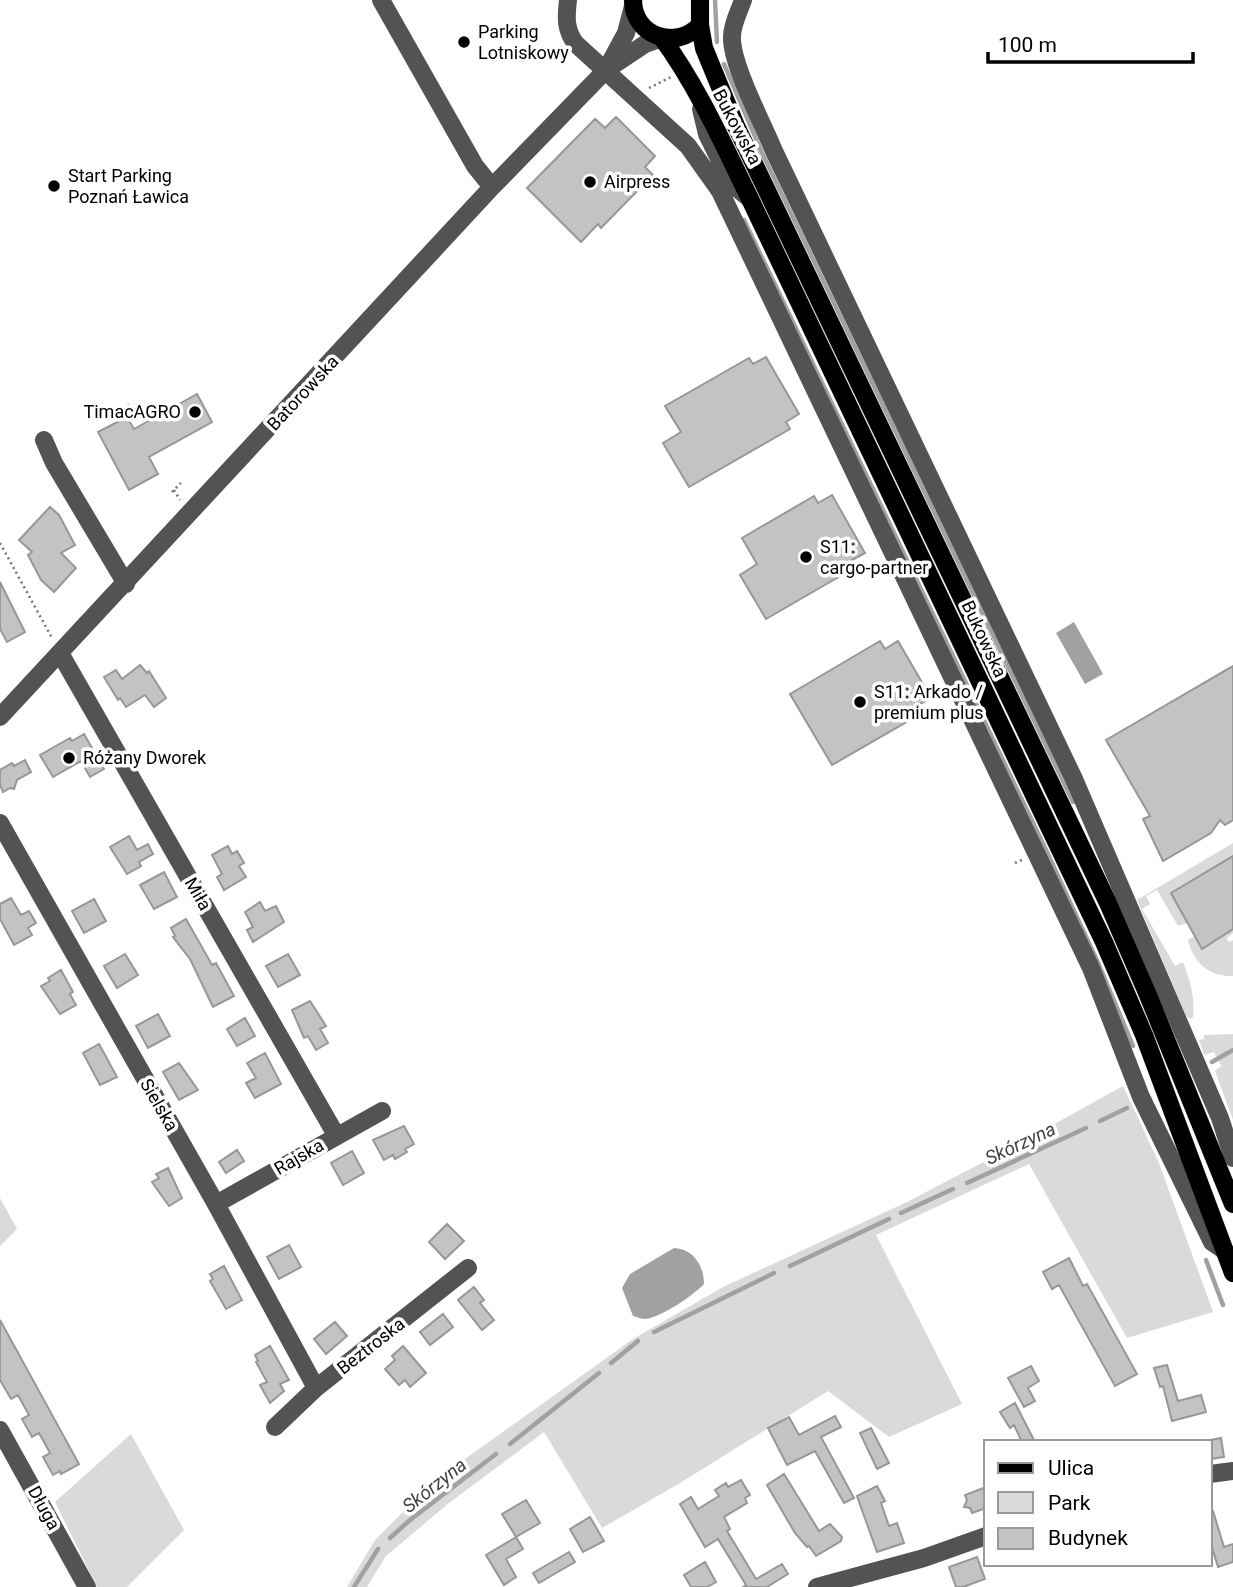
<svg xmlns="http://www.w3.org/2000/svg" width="1233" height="1587" font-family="Roboto,sans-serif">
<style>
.green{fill:#dadada}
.water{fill:#a1a1a1}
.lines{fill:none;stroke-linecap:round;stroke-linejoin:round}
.stream{stroke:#a1a1a1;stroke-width:4.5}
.building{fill:#c3c3c3;stroke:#979797;stroke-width:2}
.major-casing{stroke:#dbdbdb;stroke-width:19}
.path{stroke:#757575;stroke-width:2.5;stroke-dasharray:2 3.5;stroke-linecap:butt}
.minor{stroke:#535353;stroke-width:18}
.major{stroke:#000;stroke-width:18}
.poi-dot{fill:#000;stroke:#fff;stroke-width:2.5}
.labels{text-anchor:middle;stroke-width:7;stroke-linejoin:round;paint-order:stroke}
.poi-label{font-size:18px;fill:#000;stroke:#fff;text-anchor:start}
.street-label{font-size:18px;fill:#000;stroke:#fff}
.water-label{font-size:19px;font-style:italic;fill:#424242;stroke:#fff}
</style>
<rect width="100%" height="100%" fill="#fff"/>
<path class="green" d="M1233,843V856L1171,893L1188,923L1178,926L1157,890L1146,896L1150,904L1142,909L1175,966L1183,962C1190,981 1195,996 1193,1017L1190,1019L1186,1016L1137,900Z
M1233,929V933L1227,938L1229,942L1233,940V976C1209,977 1193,962 1188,940L1195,936L1202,948Z
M1233,1034V1120L1215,1071L1221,1066L1214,1052L1204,1055L1199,1040L1204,1039V1035Z
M1123,1086L1159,1163L1213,1312L1127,1338L1029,1164L876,1235L962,1404L889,1437L828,1391L680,1483L602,1528L544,1432L449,1503L386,1556L367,1587H347L375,1540L434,1481L633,1339L723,1287L907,1202L1020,1143Z
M0,1198L17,1229L0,1246Z
M131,1434L184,1530L127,1587H97L55,1502Z"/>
<path class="water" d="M1074,622L1103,674L1085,684L1056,633Z
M674,1248C694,1249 704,1266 704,1284C694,1295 659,1319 644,1319C641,1319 635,1316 633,1316L622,1288L630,1274Z"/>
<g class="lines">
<path class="stream" d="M715,0L717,42
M724,64L763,155L1073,802
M744,220L1046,850L1099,965L1133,1046
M1212,1062L1233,1050
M1100,1121L1127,1108
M967,1183L1086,1128
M901,1213L953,1189
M1206,1260L1223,1305
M790,1266L889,1219
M654,1332L774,1273
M611,1363L638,1341
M510,1444L599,1373
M390,1538L410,1520L496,1454
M354,1587L378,1549"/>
</g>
<path class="building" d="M616,117L655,156L645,167L653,175L601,228L598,224L581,242L527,188L595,119L605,128Z
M766,357L799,414L786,422L790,429L689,487L663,443L681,432L665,406L749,358L753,364Z
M197,394L212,422L149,457L158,474L129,490L98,432L127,417L134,429Z
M832,495L865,553L852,560L856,567L766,619L740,575L757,564L742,538L814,496L818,503Z
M50,507L59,515L75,545L61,553L76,568L54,592L41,580L28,555L32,552L19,540Z
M0,582L25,632L7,642L0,629Z
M880,641L885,649L898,641L931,698L918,705L922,713L832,765L790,694Z
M140,665L147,673L149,671L166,698L154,707L145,695L126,707L120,698L118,700L104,677L116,670L122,679Z
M1233,666V820L1225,825L1220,820L1211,833L1163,861L1143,819L1150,816L1106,740Z
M84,734L104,769L90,777L81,761L53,777L40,755L70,738L72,741Z
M25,760L31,772L17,780L14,789L10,788L3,792L0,785V770L12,763L14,766Z
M129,836L137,850L148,844L153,854L139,862L141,866L127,874L110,847Z
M228,846L232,854L237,851L244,863L239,866L246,877L224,890L217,877L222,874L212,855Z
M1233,856V929L1202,949L1171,893Z
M164,872L177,897L154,909L140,885Z
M11,898L21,915L29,911L36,923L28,928L32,935L14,945L0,919V904Z
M94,899L106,921L84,933L72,911Z
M260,902L265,911L276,906L284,922L253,942L247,930L253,927L245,912Z
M186,919L212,965L216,963L234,996L213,1007L190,959L173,937L175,936L171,928Z
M125,954L138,975L117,988L104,966Z
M288,954L300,975L278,987L266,966Z
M61,970L73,992L70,994L76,1005L60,1014L41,986L50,981L48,978Z
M310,1001L326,1026L320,1029L328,1043L316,1050L308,1036L304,1038L292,1010Z
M158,1014L170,1036L148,1048L136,1026Z
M245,1018L255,1036L237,1046L227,1029Z
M99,1044L117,1077L100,1085L83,1053Z
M265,1053L281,1084L255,1098L246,1083L256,1078L247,1063Z
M179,1063L198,1090L179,1100L163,1072Z
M404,1126L414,1144L405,1149L407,1152L395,1159L393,1155L384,1160L373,1140Z
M237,1150L244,1161L226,1173L219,1162Z
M352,1151L364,1173L343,1185L331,1163Z
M168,1168L182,1198L169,1206L152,1182L159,1178L156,1174Z
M447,1224L464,1241L445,1259L429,1242Z
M289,1245L301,1267L279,1279L267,1257Z
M1069,1258L1083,1286L1087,1284L1137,1374L1115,1386L1059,1285L1052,1289L1043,1272Z
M224,1266L242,1300L226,1309L210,1281L213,1279L210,1274Z
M474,1287L484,1300L480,1303L494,1320L482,1330L458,1300Z
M443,1314L453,1327L430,1345L420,1332Z
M0,1320L79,1464L61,1474L60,1471L53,1475L43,1457L50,1453L39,1433L32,1437L22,1419L29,1415L18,1395L11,1399L0,1380Z
M335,1322L347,1336L326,1354L314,1339Z
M270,1346L289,1380L280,1384L284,1391L270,1403L260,1385L267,1382L256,1362L258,1361L255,1355Z
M403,1346L426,1373L410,1387L405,1380L399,1385L385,1369L395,1360L392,1356Z
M1167,1365L1178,1401L1201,1395L1206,1412L1172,1421L1163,1386L1160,1387L1154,1368Z
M1031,1366L1039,1381L1028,1388L1035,1401L1024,1407L1008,1378Z
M1015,1403L1035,1442H1022L1014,1425L1010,1428L1000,1412Z
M835,1416L841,1427L821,1437L854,1498L844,1503L815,1451L787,1465L768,1428L789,1417L799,1435Z
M871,1428L889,1463L877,1469L860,1433Z
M1221,1438L1224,1457L1210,1459V1440Z
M784,1474L819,1531L830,1524L842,1537L841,1541L816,1556L809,1546L807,1547L795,1533L767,1485Z
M741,1480L750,1495L745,1498L747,1503L724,1517L730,1529L727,1531L756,1579L782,1564L788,1574L767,1587H743L746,1585L718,1539L705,1547L680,1504L691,1497L698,1509L719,1496L715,1490L726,1483L728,1487Z
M877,1486L885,1501L881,1503L889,1526L897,1523L904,1543L877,1552L857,1496Z
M986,1487V1508L972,1513L970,1508L964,1507L967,1500L965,1495Z
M526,1500L540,1523L516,1537L523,1549L506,1559L516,1577L504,1585L486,1555L516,1537L502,1514Z
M1210,1511H1213L1224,1547L1233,1544V1562L1218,1567L1210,1541Z
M590,1517L604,1541L583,1552L570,1529Z
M569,1552L575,1562L539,1583L533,1573Z
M977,1557L985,1579L963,1587H956L949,1567Z
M705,1562L716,1582L707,1587H691L684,1575Z"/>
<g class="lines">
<g class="major-casing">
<path id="major" d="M633,0C633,36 676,51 700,25
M700,0V25L704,48L736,126L1108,903L1148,995L1233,1204
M662,38C698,87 724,146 751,201L1104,942L1144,1035L1233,1273"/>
</g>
<path class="path" d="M649,88L671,77
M118,411L131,404
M174,490L180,500
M172,492L181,483
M0,543L52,638
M1015,863L1024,859"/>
<path class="minor" d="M381,0L475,166L492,187
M568,0C566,17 565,30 576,44L688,146L720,191L1091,968L1141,1097L1212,1242L1225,1251
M743,0C739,12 732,24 732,37C731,64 763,124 774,151L1074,779L1220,1118L1233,1158
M609,68L645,44L662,38
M701,109L707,134L731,183L750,199
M44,440L54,463L126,584
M60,653L336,1135
M0,717L492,187L606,70L626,33L633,6
M0,823L216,1204L316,1388
M216,1204L382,1111
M275,1427L316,1388L468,1268
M0,1430L87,1587
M1210,1474L1233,1471
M817,1587L924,1558L986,1536"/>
<use href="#major" class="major"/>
</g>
<g class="poi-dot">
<circle cx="464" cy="42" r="7"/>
<circle cx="590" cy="182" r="7"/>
<circle cx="54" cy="186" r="7"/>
<circle cx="195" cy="412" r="7"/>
<circle cx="806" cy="557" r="7"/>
<circle cx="860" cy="702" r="7"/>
<circle cx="69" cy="758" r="7"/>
</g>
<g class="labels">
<g class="poi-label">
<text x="478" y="38">Parking<tspan x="478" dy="21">Lotniskowy</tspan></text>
<text x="68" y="182">Start Parking<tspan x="68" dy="21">Poznań Ławica</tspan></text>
<text x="604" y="188">Airpress</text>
<text x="181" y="418" text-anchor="end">TimacAGRO</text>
<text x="820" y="553">S11:<tspan x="820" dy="21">cargo-partner</tspan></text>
<text x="874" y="698">S11: Arkado /<tspan x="874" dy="21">premium plus</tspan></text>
<text x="83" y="764">Różany Dworek</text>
</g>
<g class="street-label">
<text transform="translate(737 127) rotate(62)" y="6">Bukowska</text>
<text transform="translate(303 393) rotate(-47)" y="6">Batorowska</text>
<text transform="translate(984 639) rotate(65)" y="6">Bukowska</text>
<text transform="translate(198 894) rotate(60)" y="6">Miła</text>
<text transform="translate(159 1105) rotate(60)" y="6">Sielska</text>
<text transform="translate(299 1157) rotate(-30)" y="6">Rajska</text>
<text transform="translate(371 1346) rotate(-38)" y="6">Beztroska</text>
<text transform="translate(44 1508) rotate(61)" y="6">Długa</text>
</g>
<g class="water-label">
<text transform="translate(1020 1143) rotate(-25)" y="7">Skórzyna</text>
<text transform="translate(434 1485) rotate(-38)" y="7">Skórzyna</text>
</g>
</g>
<rect x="984" y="1440" width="228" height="126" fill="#ffffff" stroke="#999999" stroke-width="2"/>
<rect x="998" y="1463" width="35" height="10" fill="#000000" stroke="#999999" stroke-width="2"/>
<text x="1048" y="1475" font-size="21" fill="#000000">Ulica</text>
<rect x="998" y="1492" width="35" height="21" fill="#dadada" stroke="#999999" stroke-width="2"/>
<text x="1048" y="1510" font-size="21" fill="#000000">Park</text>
<rect x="998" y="1528" width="35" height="21" fill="#c3c3c3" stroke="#999999" stroke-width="2"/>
<text x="1048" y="1545" font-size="21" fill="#000000">Budynek</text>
<path d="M988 52v10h205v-10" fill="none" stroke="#000000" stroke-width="3.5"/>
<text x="998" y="52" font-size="21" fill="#000000" stroke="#ffffff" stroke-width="5" paint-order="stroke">100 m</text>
</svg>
